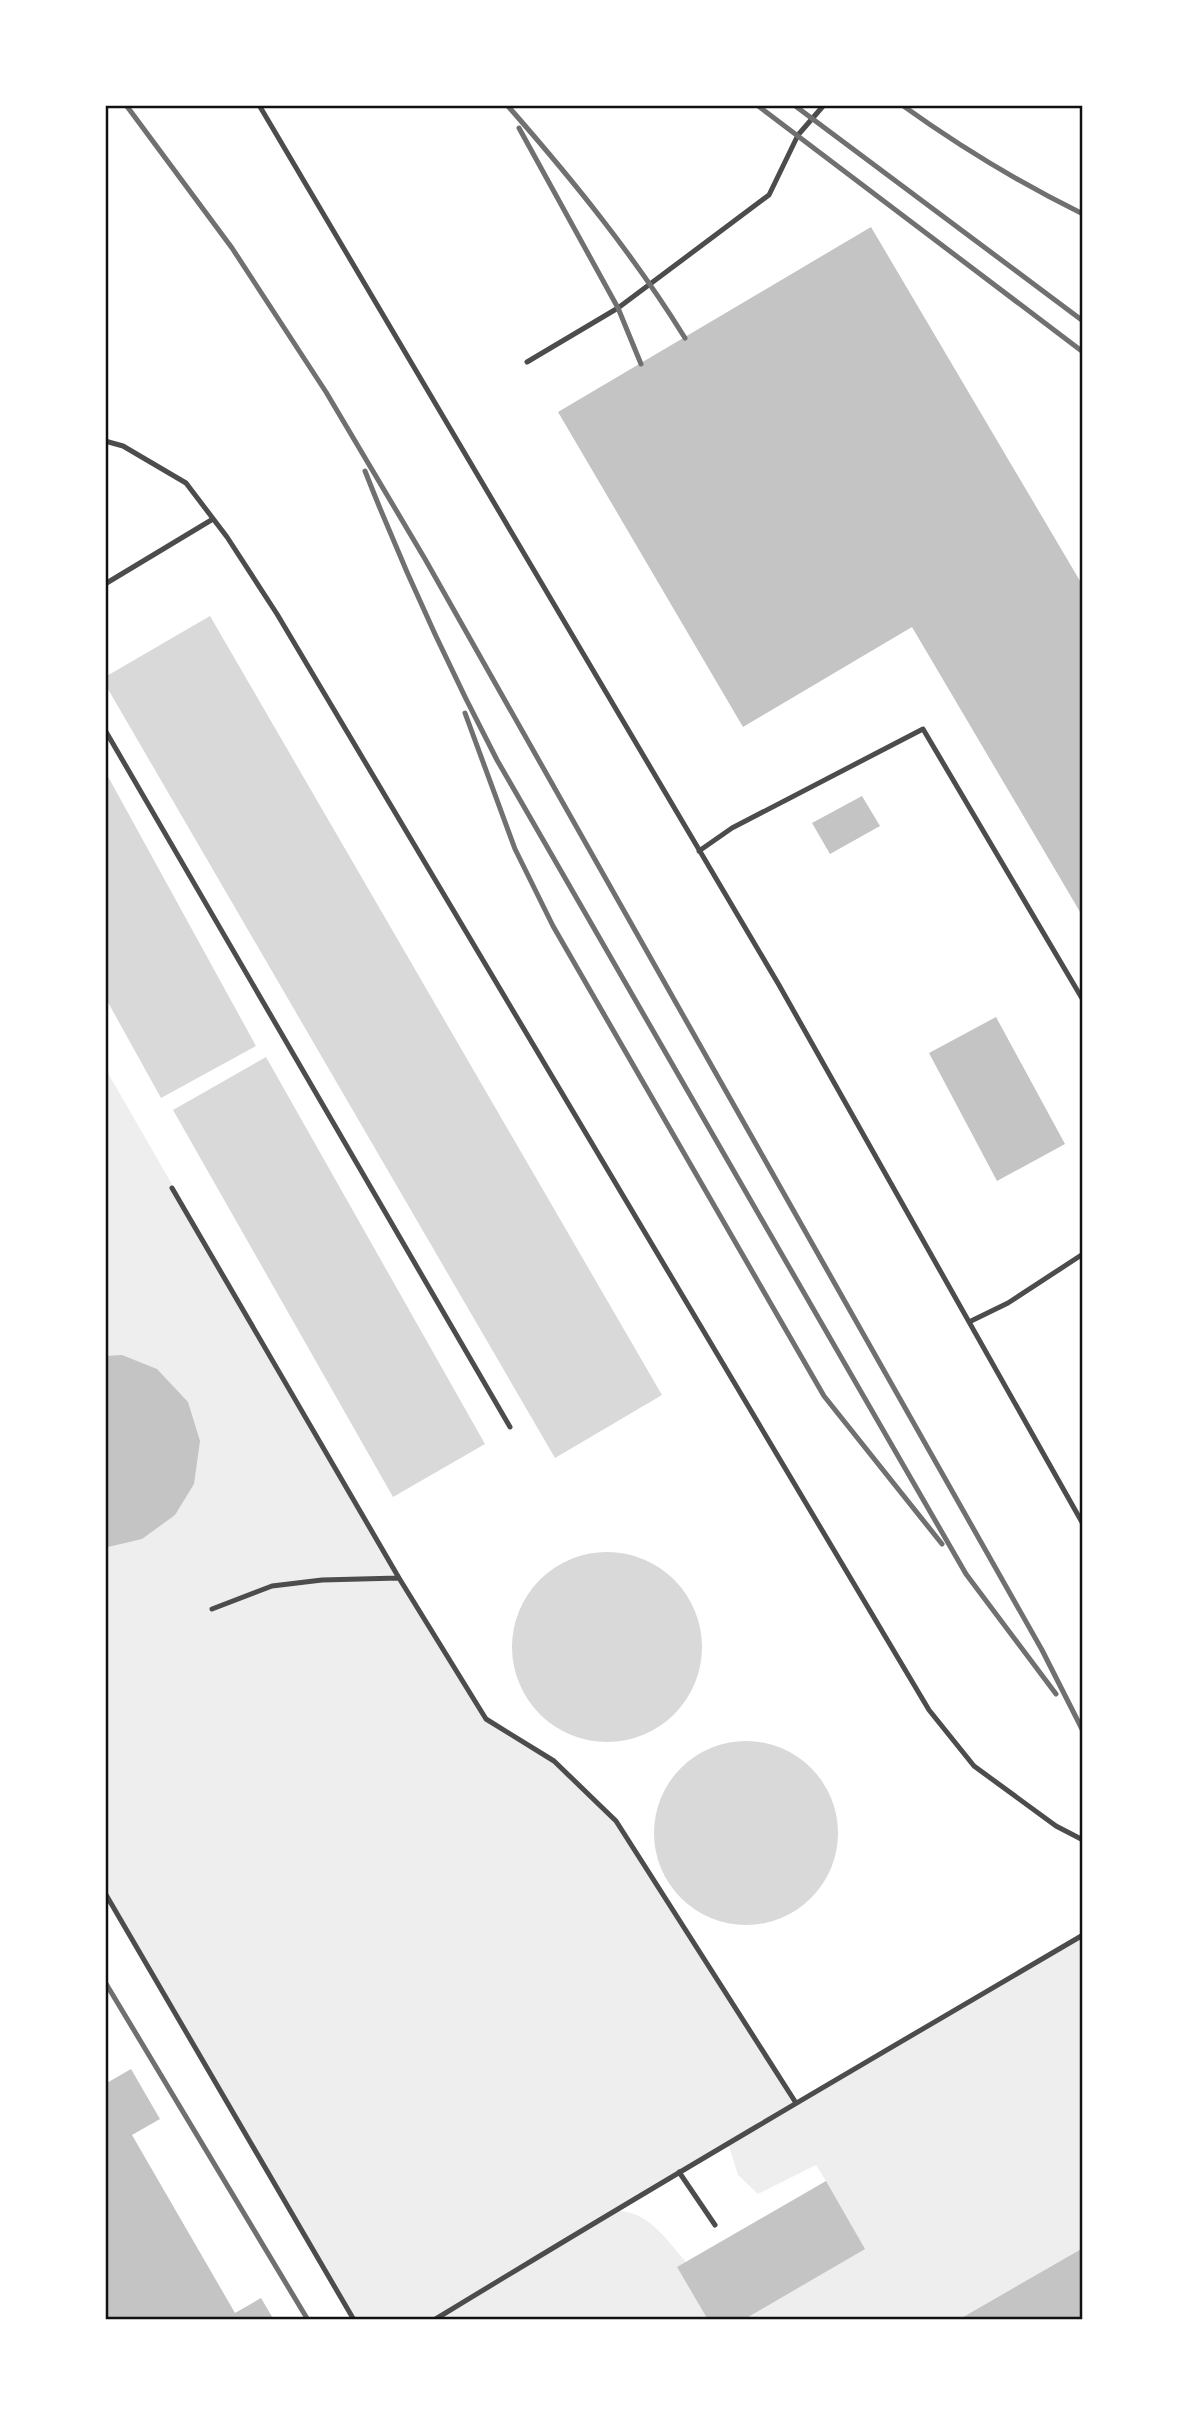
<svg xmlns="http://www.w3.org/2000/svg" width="1188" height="2425" font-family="Rubik,sans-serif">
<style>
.green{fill:#eee}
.water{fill:#d9d9d9}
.building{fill:#c4c4c4}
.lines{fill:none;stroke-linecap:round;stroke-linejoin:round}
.service{stroke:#4c4c4c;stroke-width:5}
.rail{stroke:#707070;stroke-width:5}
.neatline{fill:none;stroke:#111;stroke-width:2.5}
</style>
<rect width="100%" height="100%" fill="#fff"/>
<path class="green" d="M105,1068L399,1578L486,1719L554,1761L616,1821L796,2103L1083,1935V2248L958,2320H743L826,2181L816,2165L758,2194L738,2175L729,2146L615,2211C648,2210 666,2239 686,2262L677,2267L708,2320H354L105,1893Z"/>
<path class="water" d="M210,616L662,1395L555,1458L105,684V677Z
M105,771L256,1046L161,1098L105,997Z
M266,1057L485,1444L393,1497L173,1110Z
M512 1647a95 95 0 1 1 190 0a95 95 0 1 1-190 0Z
M654 1833a92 92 0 1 1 184 0a92 92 0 1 1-184 0Z"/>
<path class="building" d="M871,227L1083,586V917L912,627L743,727L558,412Z
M862,796L880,826L830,854L812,823Z
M996,1017L1065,1144L997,1181L929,1053Z
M122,1355L157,1369L188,1402L200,1441L194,1484L175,1515L142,1539L108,1547H105V1356Z
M131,2069L160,2119L132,2135L235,2313L261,2298L274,2320H105V2084Z
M826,2181L865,2249L743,2320H708L677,2267Z
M1083,2248V2320H958Z"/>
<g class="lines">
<path class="service" d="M259,105L779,985L1083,1524
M527,362L618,308L769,195L798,135L824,105
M105,441L123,446L186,483L227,537L277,614L929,1710L974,1766L1056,1826L1083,1840
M105,584L213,519
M105,730L510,1427
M699,851L732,828L923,729L1083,1000
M172,1188L399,1578L486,1719L554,1761L616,1821L796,2103
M969,1322L1008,1303L1083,1254
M212,1609L272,1586L322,1580L399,1578
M105,1893L354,2320
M679,2172L715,2225
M434,2320C649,2189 866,2062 1083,1935"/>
<path class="rail" d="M126,105L232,248L326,392L425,559L1042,1650L1083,1731
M507,105C572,179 633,254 685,338
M757,105L1083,352
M794,105L1083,321
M902,105C959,146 1020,183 1083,214
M519,128L618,308L641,364
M365,471C404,570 448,666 497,760L966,1574L1056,1694
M465,713L515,849L553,926L824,1396L942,1544
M105,1982L308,2320"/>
</g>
<rect width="1188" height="2425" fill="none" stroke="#ffffff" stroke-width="214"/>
<rect x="107" y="107" width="974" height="2211" class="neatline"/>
</svg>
